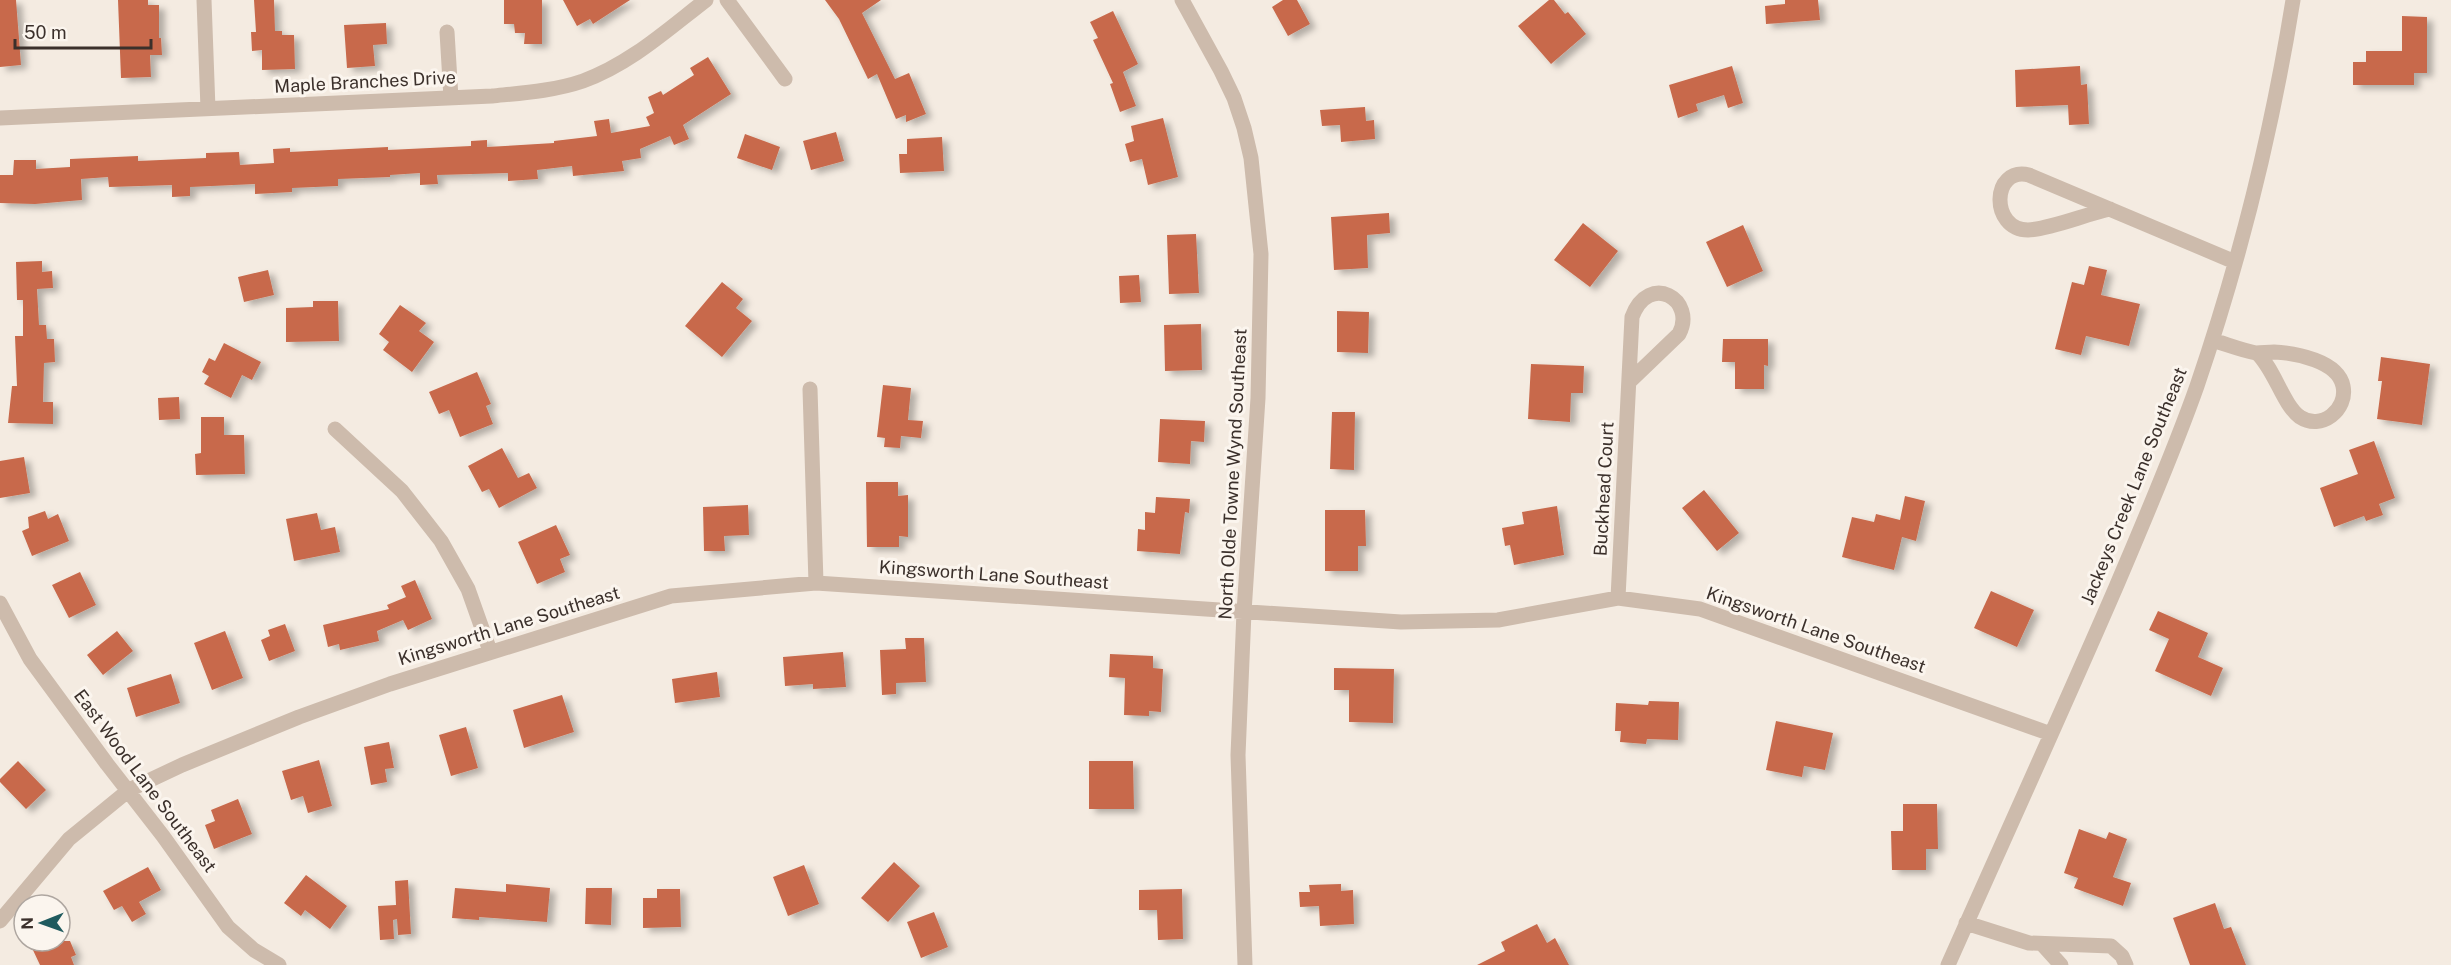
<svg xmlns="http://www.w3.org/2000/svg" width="2451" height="965" font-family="'Public Sans',sans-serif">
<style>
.building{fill:#c8694b;filter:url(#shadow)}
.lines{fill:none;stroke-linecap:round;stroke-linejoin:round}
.minor{stroke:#cdbbac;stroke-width:15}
.labels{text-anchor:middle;stroke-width:6;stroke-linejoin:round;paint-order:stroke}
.street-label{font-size:18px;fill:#3b302b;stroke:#fbf5ee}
</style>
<defs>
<filter id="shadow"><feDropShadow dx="6" dy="4" stdDeviation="3" flood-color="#0004"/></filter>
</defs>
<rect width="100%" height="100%" fill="#f4ebe1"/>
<path class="building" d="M0,0H16L21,65L0,67Z
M118,0H148V5H159V38H161L162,55H150L151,77L121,78Z
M254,0H274L275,31H282V35H294L295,69L262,70V50L252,51L251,32H256Z
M504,0H542V44H524L525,33H515L514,24H504Z
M563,0H630L593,24L590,19L577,26Z
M825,0H881L862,13L895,79L909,73L926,114L906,122V115L896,119L877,74L868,79L839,19Z
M1283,0H1297L1310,24L1288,36L1272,7Z
M1549,0H1554L1565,14L1568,12L1586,34L1551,64L1518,26Z
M1785,0H1818L1820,20L1766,24L1765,6L1785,4Z
M1113,11L1138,64L1123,72L1136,106L1120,112L1110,84L1113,83L1093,40L1098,38L1090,22Z
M2402,16L2427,17V73H2414V85H2353V62H2366V51H2402Z
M386,23L387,44L373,45L375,66L347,68L344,25Z
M708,57L731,94L683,125L689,139L674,145L670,136L640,149L641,158L622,161L624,171L573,176L572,166L537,170L538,179L508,181V173L437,175L438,184L420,185V173L390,175V177L338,179V186L292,188V192L255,194V184L190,187V196L172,197V185L109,187L108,177L81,179L82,200L35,204L0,203V175H13L14,160H36V169L70,167V159L138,156V161L206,158V153L239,152L240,165L274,163L273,149L290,148V152L388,147V150L471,146V141L487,140V147L554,143V141L597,136L594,121L609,119L611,133L650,126L646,117L654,113L648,97L661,91L663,95L694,75L690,68Z
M1732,66L1743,103L1728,108L1724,95L1696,104L1698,111L1678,118L1669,85Z
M2080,66L2081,85L2087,84L2089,124L2069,125L2068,105L2016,107L2015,70Z
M1365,107L1366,121L1374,120L1375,139L1341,142L1340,125L1322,126L1320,110Z
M1163,118L1178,177L1148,185L1142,159L1130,162L1125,144L1134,141L1131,126Z
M836,132L844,161L811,170L803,141Z
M745,134L780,147L772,170L737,158Z
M942,137L944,171L900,173L899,154H907V139Z
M1389,213L1390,233L1367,235L1368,268L1334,270L1331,217Z
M1583,223L1618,251L1590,287L1554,260Z
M1743,225L1763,271L1727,287L1706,242Z
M1196,234L1199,293L1169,294L1167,235Z
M42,261V272L52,271L53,288L37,289L39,325H46L47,339H54L55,362L44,363L43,402H53V424L8,423L12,386H17L15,336H23V300H17L16,262Z
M2089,266L2107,270L2101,295L2140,304L2129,346L2086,336L2081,355L2055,349L2072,282L2084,285Z
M268,270L274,295L244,302L238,277Z
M1139,275L1141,302L1120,303L1119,276Z
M722,282L743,299L736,308L752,321L722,357L685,326Z
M313,301H338L339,341L286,342V308L313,307Z
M400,305L426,323L419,331L434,342L412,372L383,350L389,342L379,334Z
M1337,311L1369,312L1368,353L1337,352Z
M1201,324L1202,370L1165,371L1164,325Z
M1723,339H1768V366L1764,365V389H1735V362H1722Z
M224,343L261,362L252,380L242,375L231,398L204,384L209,376L202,372L209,358L215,361Z
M2381,357L2430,364L2422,425L2377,419L2382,381H2378Z
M1531,364L1584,366L1583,393H1571L1570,422L1528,419Z
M477,372L491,404L486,406L493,424L460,437L449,410L439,414L429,392Z
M883,385L911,388L908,420L923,421L921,438L901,436L900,448L884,447L885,438L877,437Z
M179,397L180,419L159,420L158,398Z
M1332,412H1355L1354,470L1330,469Z
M201,417H224V435H244L245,474L196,475L195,454L201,453Z
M1160,419L1205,421L1204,442L1191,441L1190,464L1158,462Z
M2374,441L2395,498L2379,504L2383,515L2366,521L2364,516L2334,527L2320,488L2358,474L2349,450Z
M502,448L518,478L529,473L537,488L499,508L489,489L482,492L468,466Z
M24,457L30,493L0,498V461Z
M866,482H898V496L908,495V537L899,536V547H867Z
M1704,490L1739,533L1717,551L1682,508Z
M1905,496L1925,501L1916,541L1902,537L1894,570L1842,557L1852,517L1874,522L1876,514L1900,520Z
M1156,497L1190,499L1189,513L1185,512L1180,554L1137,551L1138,529L1145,530V512L1155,513Z
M748,505L749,535L724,536L725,551H704L703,507Z
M1557,506L1564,555L1514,565L1510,545L1505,546L1502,528L1524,524L1522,512Z
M1325,510H1365L1366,546H1358V571H1325Z
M45,511L48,519L58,514L69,541L32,556L22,531L29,528L28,517Z
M317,513L321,530L335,527L340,552L294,561L286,519Z
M556,525L570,555L560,559L565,572L537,584L518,542Z
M80,572L96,605L69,618L52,585Z
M415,580L432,619L408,630L403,620L377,631L379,641L340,650L339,644L328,647L323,625L389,609L387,605L406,597L401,586Z
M1991,591L2034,610L2017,647L1974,628Z
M2158,611L2208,633L2198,657L2223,668L2211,696L2155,671L2169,639L2149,630Z
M285,624L295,651L269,661L261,640L270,636L268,630Z
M117,631L133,651L103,675L87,655Z
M225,631L243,678L212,690L194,643Z
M905,638H924L926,682L896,683V694L882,695L880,650L906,649Z
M843,652L846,687L813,689V684L785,686L783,657Z
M1110,654L1153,656V668L1163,669L1161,712L1149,711V716L1124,715L1125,678L1109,677Z
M1334,668L1394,669L1393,723L1349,722V690H1334Z
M717,672L720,697L675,703L672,679Z
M171,674L180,703L136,717L127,688Z
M562,695L574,732L524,748L513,710Z
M1649,701L1679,702L1678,740L1647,739L1646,744L1620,742L1621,731H1615L1616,703L1648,705Z
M1776,721L1833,733L1825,770L1804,766L1802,777L1766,770Z
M466,727L478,768L451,776L439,735Z
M389,742L394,768L385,769L387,782L371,785L364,747Z
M319,760L332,806L308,813L303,796L291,800L282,771Z
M18,761L46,790L26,809L0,782V779Z
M1089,761H1133L1134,809H1089Z
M238,799L252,834L214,849L205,825L215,821L211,810Z
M1903,804H1937L1938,849H1926V870H1892L1891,831H1903Z
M2079,829L2106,839L2109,832L2127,839L2113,877L2131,883L2123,906L2074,888L2078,878L2064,873Z
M894,862L920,886L888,922L861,898Z
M804,865L819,904L788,916L773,877Z
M148,867L161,890L139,902L146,914L132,922L122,906L114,910L103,891Z
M306,875L347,906L330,929L305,910L301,916L284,903Z
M408,880L411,934L398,935L397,919L393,920L394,939L380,940L378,906L396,905L395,881Z
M506,884L550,888L547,922L479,917V920L452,918L455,888L506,892Z
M1341,884V891L1353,890L1354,924L1320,926L1319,906L1300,907L1299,892H1310L1309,885Z
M586,888H612L611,925L585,924Z
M657,889H680L681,927L643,928V898H657Z
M1182,889L1183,939L1158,940L1157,910H1139V890Z
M2215,903L2224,929L2231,927L2246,965H2190L2173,918Z
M934,912L948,947L921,958L907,922Z
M1537,924L1547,943L1555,938L1569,965H1477L1505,951L1501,942Z
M49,941H70L76,955L71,957L74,965H40L32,948Z"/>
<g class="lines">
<path class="minor" d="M204,0L208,109
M727,0L785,79
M1182,0L1221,71L1234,98L1244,128L1251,158L1261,254L1258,398L1244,612L1238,755L1245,965
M447,32L451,98
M0,118L492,96C522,93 554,91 583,81C630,64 667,30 706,0
M2110,209C2086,214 2051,229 2028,230C1990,230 1991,166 2029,175L2235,262
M2212,340C2226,344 2241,350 2256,353C2262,353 2268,352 2274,352C2296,353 2338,361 2343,386C2348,410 2321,431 2300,417C2283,405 2275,370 2257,353
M810,389L816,583
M335,429L402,491L441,541L468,589L490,651
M1618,598L1632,317C1649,271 1697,300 1679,334L1629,382
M0,603L30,659L107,764L163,836L228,927L254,950L279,965
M0,921L69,839L129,790L182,765L299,717L390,684L671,596L816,583L1401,622L1498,620L1618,598L1700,609L2051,734
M1966,923L2029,943L2111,946L2122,956L2126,965
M2042,944L2061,965
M1948,965C2004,839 2061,714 2116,587C2144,521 2173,454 2197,386C2240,260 2272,131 2293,0"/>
</g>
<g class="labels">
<g class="street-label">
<text transform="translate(365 82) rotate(-3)" y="6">Maple Branches Drive</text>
<text transform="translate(1233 474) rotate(-87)" y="6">North Olde Towne Wynd Southeast</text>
<text transform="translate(2134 486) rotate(-68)" y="6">Jackeys Creek Lane Southeast</text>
<text transform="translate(1604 489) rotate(-87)" y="6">Buckhead Court</text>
<text transform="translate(994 575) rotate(4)" y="6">Kingsworth Lane Southeast</text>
<text transform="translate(509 626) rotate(-17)" y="6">Kingsworth Lane Southeast</text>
<text transform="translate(1816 630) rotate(19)" y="6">Kingsworth Lane Southeast</text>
<text transform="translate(145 781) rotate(53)" y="6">East Wood Lane Southeast</text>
</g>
</g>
<g transform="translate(42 923) rotate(269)"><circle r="28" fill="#fbf5ee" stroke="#aea6a0" stroke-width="1.5"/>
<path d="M0-4.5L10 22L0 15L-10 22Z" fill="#1f5a5e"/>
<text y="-9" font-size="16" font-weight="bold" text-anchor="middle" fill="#3b302b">N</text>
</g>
<path d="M15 39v9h136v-9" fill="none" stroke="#3b302b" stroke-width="3"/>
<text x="24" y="39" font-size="18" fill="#3b302b" stroke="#fbf5ee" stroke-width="4.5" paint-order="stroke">50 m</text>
</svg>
